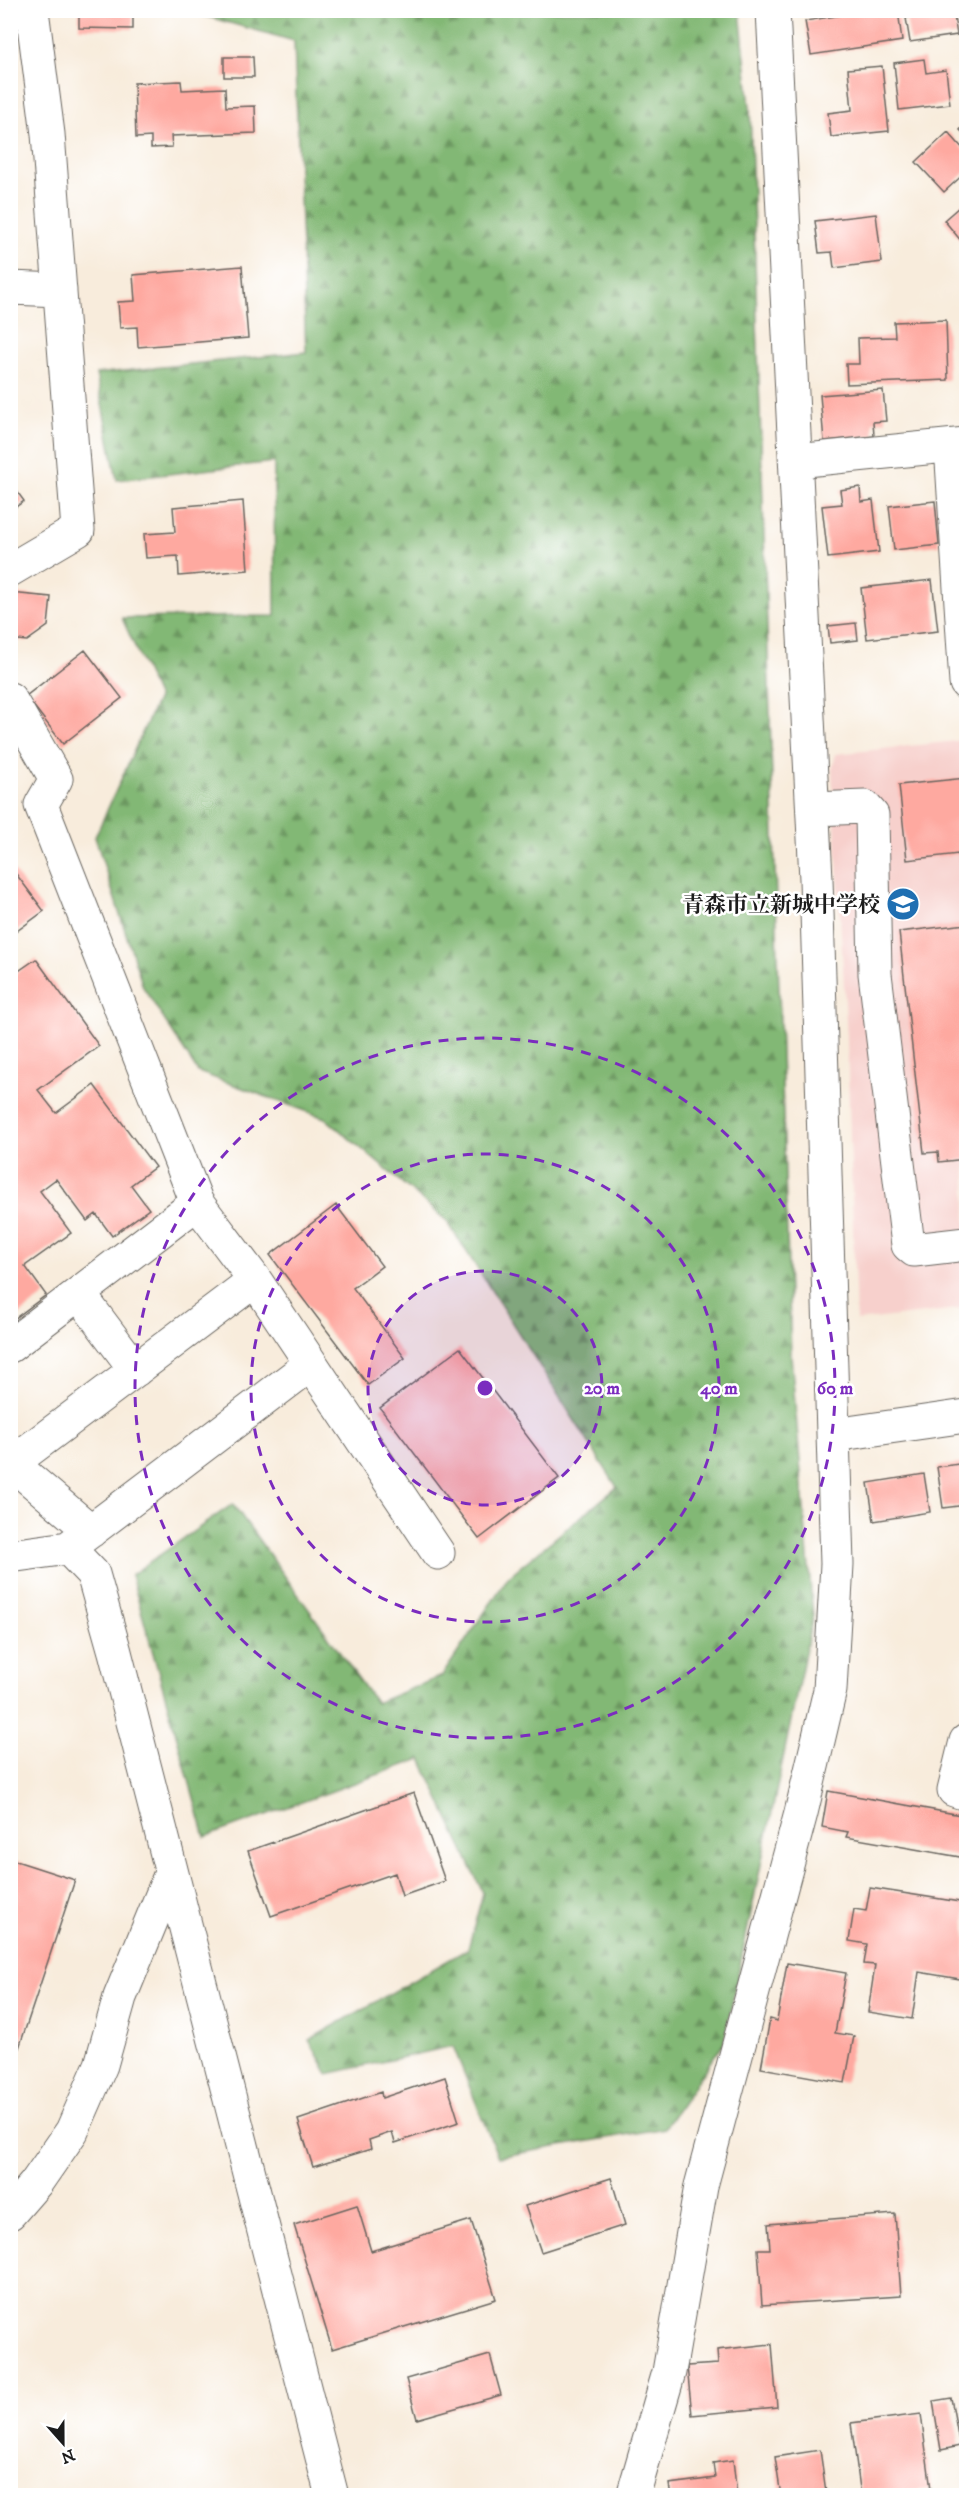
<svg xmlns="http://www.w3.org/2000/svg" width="977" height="2506" font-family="'IM FELL DW Pica','Noto Serif JP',serif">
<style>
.built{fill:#f7d0cc}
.forest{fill:url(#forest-firs);stroke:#4f6a48;stroke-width:1.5}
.building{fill:#fea9a0}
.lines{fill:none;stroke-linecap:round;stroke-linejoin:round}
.minor-casing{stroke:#69655f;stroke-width:35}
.minor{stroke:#fff;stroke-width:33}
.ring{fill:none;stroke:#7b2cbf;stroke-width:3;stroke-dasharray:10 8}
.labels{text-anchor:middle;stroke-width:5;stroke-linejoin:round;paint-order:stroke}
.poi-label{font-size:22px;font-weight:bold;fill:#1c1c1c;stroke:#fff;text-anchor:end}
.centre{fill:#7b2cbf;stroke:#fff;stroke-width:3}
.ring-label{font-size:18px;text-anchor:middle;font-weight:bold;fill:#7b2cbf;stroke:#fff;stroke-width:5;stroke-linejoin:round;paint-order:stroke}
</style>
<defs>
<pattern id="forest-firs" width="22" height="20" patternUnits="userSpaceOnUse" patternTransform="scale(1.5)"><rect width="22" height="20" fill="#82b875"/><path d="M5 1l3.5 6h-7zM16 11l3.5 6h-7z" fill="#6a955f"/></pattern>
</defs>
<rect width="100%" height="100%" fill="#fff"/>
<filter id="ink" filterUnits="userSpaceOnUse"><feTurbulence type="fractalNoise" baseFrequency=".0167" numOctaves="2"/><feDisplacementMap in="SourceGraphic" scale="12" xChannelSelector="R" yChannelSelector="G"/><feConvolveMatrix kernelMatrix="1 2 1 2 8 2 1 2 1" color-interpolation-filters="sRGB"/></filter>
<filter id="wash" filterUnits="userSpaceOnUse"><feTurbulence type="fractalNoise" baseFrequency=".008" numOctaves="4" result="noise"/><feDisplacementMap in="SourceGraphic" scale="24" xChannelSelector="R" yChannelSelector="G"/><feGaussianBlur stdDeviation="1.35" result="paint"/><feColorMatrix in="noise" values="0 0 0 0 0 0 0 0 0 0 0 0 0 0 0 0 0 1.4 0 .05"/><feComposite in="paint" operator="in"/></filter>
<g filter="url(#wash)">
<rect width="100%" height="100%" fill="#f8ecdc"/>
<path class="built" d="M966,740V1308L856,1321L847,1039L832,770L836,754Z"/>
<path class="forest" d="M201,11H740L750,107L791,1356L813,1615L724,2042L665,2128L498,2157L453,2046L328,2074L309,2040L468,1949L483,1893L421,1759L205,1837L131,1575L233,1504L376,1703L442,1676L509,1576L617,1487L447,1221L325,1118L198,1072L143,987L95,837L158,698L122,618L275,616L274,462L117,480L96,374L306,352L294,41L201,15Z"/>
<g id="blocks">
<path class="building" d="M79,10H133V29L79,28Z
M874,10H898L902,41L811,55L805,21Z
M922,10H953L957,35L910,42L906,18L923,15Z
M224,57H253L254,77H224Z
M924,59L926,73L946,70L950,104L899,110L894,63Z
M882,66L889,131L831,137L828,113L852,110L848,69Z
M181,81L182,90L225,88L226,107L255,106L256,133L171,136L172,147L151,148V137L136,138L134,83Z
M966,123V136L960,130Z
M948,132L966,152V172L944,192L916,162Z
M966,201V247L944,220Z
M876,214L882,262L834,268L832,252L819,253L815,221Z
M242,266L248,338L138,347L137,327L120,328L118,302L135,301L133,275Z
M966,299V311L961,304Z
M946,320L948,380L847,384L846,364H859L858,338L895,337L894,322Z
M883,390L886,421L873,422L874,436L824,441L820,395Z
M10,482L24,501L10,511Z
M860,487L861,502L873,500L879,552L828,558L822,506L842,504L840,490Z
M243,501L248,570L179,576L178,556L146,558L144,534L175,532L173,507Z
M935,501L939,545L894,550L889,506Z
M932,580L938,631L867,639L861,588Z
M10,593L51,597L48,626L27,641L10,639Z
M856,623L858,640L830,643L828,626Z
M85,650L122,698L63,744L26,696Z
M966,778V884H962L958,854L907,860L899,785Z
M10,866L44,911L10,936Z
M966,924V1159L939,1162L938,1152L924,1153L899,932Z
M36,959L99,1046L38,1090L56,1113L94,1085L155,1167L131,1185L149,1209L112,1236L96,1214L87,1221L56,1179L40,1191L71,1233L25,1266L46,1295L10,1322V977Z
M336,1205L382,1266L353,1288L405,1358L368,1385L270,1255Z
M460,1348L559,1478L479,1539L380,1408Z
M966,1463V1505L943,1508L937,1467Z
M924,1474L930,1512L874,1521L868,1483Z
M828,1791L966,1816V1858L846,1837L848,1832L822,1827Z
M414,1793L445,1881L402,1896L395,1873L271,1916L248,1851Z
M10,1859L75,1880L11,2072H10Z
M870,1888L966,1903V1980L919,1972L912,2019L868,2012L875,1965L864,1964L867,1944L849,1941L854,1909L866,1911Z
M787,1963L846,1973L835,2033L854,2036L845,2083L761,2068L770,2019L777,2021Z
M445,2077L459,2122L395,2143L392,2132L369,2140L371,2149L313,2167L298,2120L381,2092L382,2098Z
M611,2178L625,2225L541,2252L525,2206Z
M357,2205L371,2251L471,2220L496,2299L332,2349L294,2225Z
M895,2214L901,2296L762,2305L758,2249H770L768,2224Z
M772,2344L777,2407L692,2415L687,2366L718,2364L717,2350Z
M490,2355L501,2395L417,2419L406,2379Z
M951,2398L960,2446L941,2450L933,2401Z
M921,2414L931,2489L882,2496H861L851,2423Z
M820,2450L826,2492L781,2496L775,2457Z
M733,2460L737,2496H671L669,2484L715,2478L713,2463Z"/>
</g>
</g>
<g filter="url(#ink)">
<use href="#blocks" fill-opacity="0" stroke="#69655f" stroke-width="1.5"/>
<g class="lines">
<g class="minor-casing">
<path id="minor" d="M10,288L60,290
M951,446L966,683
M796,461L966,444
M10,570L78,530L48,134L32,10
M10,699L56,779L41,805L197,1203L255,1280L438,1553
M813,809L865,807L872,815L875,974L908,1245L914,1250L966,1244
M79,1294L136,1370
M10,1346L197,1203
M834,1435L966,1416
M10,1462L91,1531
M12,1463L255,1280
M68,1548L311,1364
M10,1556L68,1548L93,1574L115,1652L332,2496
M966,1741L954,1790L966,1794
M10,2213L36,2183L72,2131L101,2065L120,1997L171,1873
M633,2496L669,2372L701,2186L801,1813L830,1690L837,1564L816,879L773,10"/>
</g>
<use href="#minor" class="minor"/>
</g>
</g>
<circle cx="485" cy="1388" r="117" fill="#7b2cbf" fill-opacity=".12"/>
<g class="ring">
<circle cx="485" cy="1388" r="117"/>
<circle cx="485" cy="1388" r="234"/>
<circle cx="485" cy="1388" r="350"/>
</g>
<defs>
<g id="school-disc" transform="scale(1.725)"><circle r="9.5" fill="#1f6fb2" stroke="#fff"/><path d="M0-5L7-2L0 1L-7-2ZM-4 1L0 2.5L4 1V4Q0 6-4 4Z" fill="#fff"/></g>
</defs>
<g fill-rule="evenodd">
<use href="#school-disc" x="903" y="904"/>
</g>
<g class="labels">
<g class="poi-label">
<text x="880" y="912">青森市立新城中学校</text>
</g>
</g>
<circle cx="485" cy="1388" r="9" class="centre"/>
<g class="ring-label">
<text x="602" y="1394">20 m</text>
<text x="719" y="1394">40 m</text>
<text x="835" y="1394">60 m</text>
</g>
<rect width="977" height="2506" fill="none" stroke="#fff" stroke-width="36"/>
<g transform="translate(63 2443) rotate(159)" stroke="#ffffff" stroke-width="4.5" paint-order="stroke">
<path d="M0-4.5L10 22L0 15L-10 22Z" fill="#1c1c1c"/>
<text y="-9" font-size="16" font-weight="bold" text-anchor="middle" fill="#1c1c1c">N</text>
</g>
</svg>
